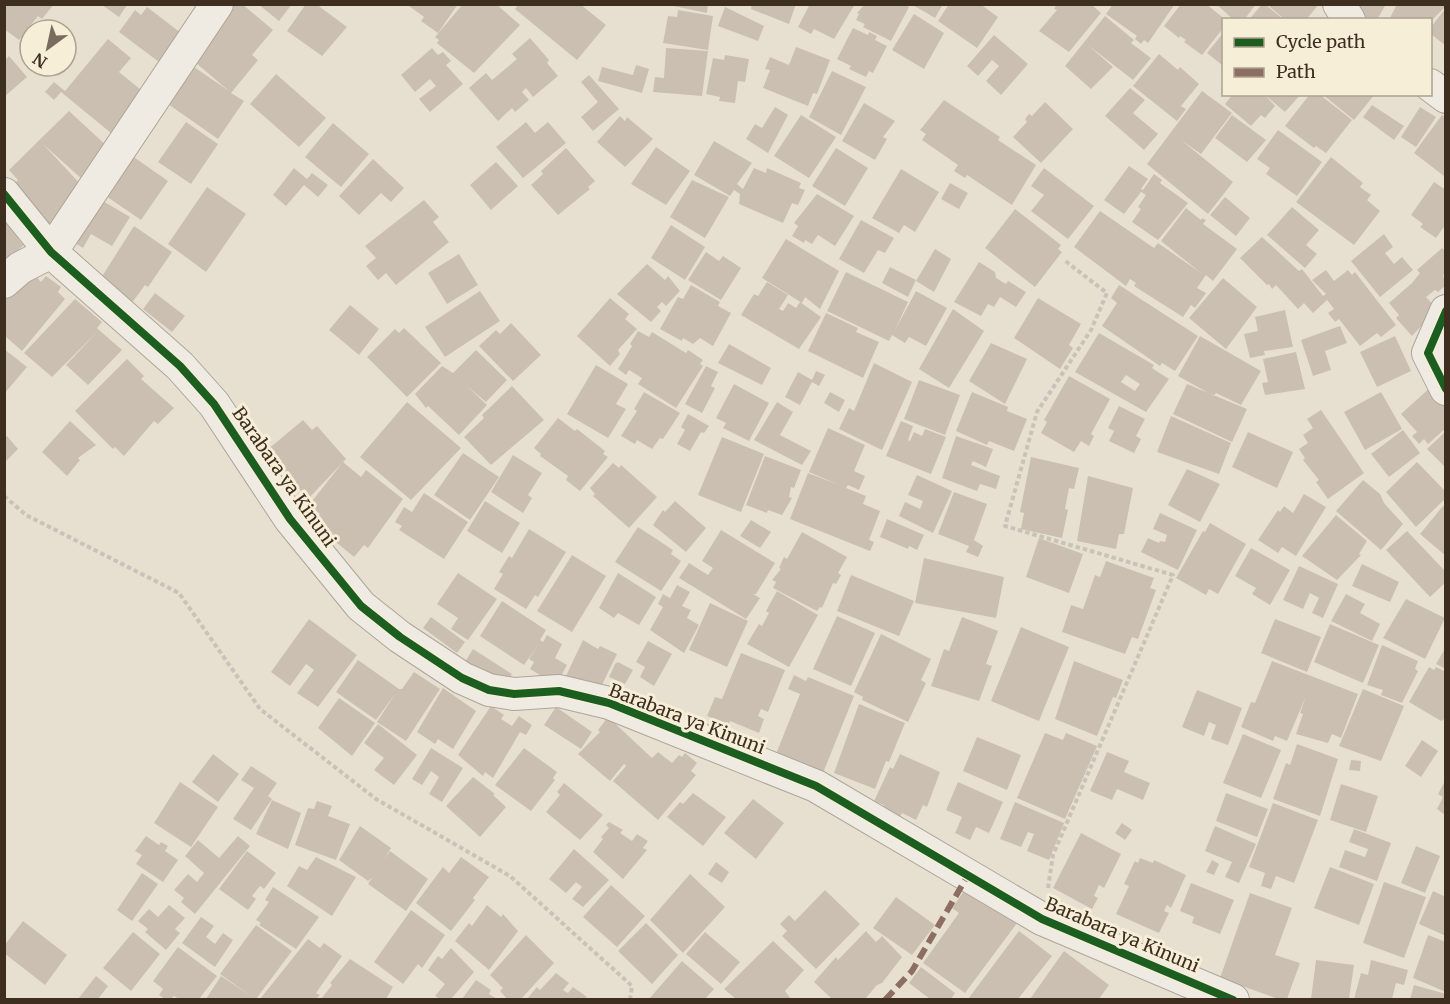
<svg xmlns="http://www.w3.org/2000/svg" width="1450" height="1004" font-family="Merriweather,serif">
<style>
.building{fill:#cbbfb2;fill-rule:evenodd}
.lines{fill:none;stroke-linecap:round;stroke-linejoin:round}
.minor-casing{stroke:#ada599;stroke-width:34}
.path{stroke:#c8c2b9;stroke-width:4;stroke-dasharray:4.5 3;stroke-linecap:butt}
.minor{stroke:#efebe3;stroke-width:32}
.quiet{stroke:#8d6e63;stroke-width:6;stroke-dasharray:12 6;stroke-linecap:butt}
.cycleway-casing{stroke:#f7eed8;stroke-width:11}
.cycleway{stroke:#1b5e20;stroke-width:8}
.labels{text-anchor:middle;stroke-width:6;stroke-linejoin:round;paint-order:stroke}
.street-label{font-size:18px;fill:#3d2e20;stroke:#f7eed8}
</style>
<rect width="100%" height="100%" fill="#e7e0d1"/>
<path class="building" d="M4,4H54L42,19L38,16L19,40L4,29Z
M234,4H242L273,30L252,55L258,60L231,93L244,101L218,139L158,97L184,60L229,91L189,57Z
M258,4H292L279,21Z
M306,4H316L347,27L322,56L287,31Z
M411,4H458L438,33L421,21L424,17L409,6Z
M463,4H496L520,25L474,73L437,43L439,40L435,37Z
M519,4H580L606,25L577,60L515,9Z
M664,4H708L707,13Z
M752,4H796L789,24L751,9Z
M810,4H855L834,39L814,29L811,34L798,27Z
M865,4H904L909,7L891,41L863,27L865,24L856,20L859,14L857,13Z
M911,4H943L935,18Z
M949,4H980L998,17L977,48L938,21Z
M1057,4H1091L1101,13L1069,52L1039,31L1057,10L1054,9Z
M1113,4H1175L1148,43L1144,40L1141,44L1135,39L1137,36L1106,14Z
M1181,4H1206L1226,20L1224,27L1202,55L1184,42L1186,40L1180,36L1179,38L1164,26Z
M1216,4H1256L1244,20H1234Z
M1262,4H1265L1284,20H1249Z
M1267,4H1319L1306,20H1285Z
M1348,4H1386L1377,20H1366L1346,8Z
M1397,4H1446V6L1432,20H1389Z
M102,5H127L119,17Z
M147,7L181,33L159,62L119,32L135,10L141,15Z
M725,7L764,26L758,41L718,26Z
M1446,8V46L1431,34V27Z
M678,10L713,16L708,50L663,43L668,16L677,17Z
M914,14L944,33L924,69L892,50Z
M1105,16L1134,40L1131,43L1151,58L1133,80L1088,45L1113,67L1091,89L1065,66Z
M853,28L868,35L869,32L877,36L875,40L887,46L873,73L869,71L866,77L849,69L851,66L837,59Z
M1224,32V63L1222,65L1207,53Z
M994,35L1028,64L1001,95L986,81L999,66L992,60L978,76L967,66Z
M530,38L549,60L547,63L558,76L533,97L526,88L522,92L529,100L515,112L512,108L498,121L469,88L486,73L492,80L517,59L512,54Z
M108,39L131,58L119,72L146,94L111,133L61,92L54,100L45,92L54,82L65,91Z
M796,47L830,60L817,94L813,93L808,106L763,88L770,70L765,69L770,57L789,65Z
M432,48L438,55L443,52L451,61L446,65L463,84L430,112L419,99L436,86L430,79L415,92L401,75Z
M666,48L708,51L702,96L653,92L655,77L664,78Z
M1159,54L1178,70L1180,67L1199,84L1181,106L1186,109L1177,121L1133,86Z
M725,55L749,59L745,82L738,81L735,103L719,101L720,97L706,94L713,58L724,60Z
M9,56L27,77L4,97V61Z
M636,65L649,69L642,93L598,81L602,67L633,75Z
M832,71L866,87L841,135L809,117Z
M276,74L326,118L299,147L250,104Z
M589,75L619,109L593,131L581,117L598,102L581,82Z
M1130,88L1145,100L1133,113L1158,134L1144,150L1105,116Z
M1202,91L1232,113L1201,154L1181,140L1233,182L1208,214L1147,164Z
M1233,94H1301L1285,112L1265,95L1275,106L1265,118L1261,115L1251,126L1225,104Z
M1310,94H1319L1352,120L1326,153L1316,146L1314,148L1285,126Z
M1322,94H1375L1354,120Z
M944,100L1000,137L998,140L1036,165L1012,205L967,175L965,178L954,171L958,165L922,140L926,134L920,130Z
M1045,102L1073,129L1041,163L1013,137L1027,122L1025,119L1029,114L1032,116Z
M864,103L895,121L883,137L887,139L875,160L842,141Z
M1372,105L1404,126L1394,140L1363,117Z
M775,107L788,115L768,153L746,139L755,124L762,128Z
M1420,107L1436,117L1416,147L1401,137Z
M69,111L108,147L83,180L43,144L84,188L46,232L7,191L18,180L9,170Z
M801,115L836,137L809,178L774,156Z
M1232,115L1266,140L1247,162L1215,138Z
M1442,115L1446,118L1444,176L1414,153Z
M620,116L625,121L627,117L653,139L625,167L597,142Z
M186,122L218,144L191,184L158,162Z
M526,122L535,133L548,122L566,143L523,178L496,147Z
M333,123L369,154L341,187L305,157Z
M1278,130L1322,162L1297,196L1266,174L1270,168L1257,159Z
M714,141L752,163L737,184L743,189L754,168L766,173L767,168L801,183L799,188L805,190L798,205L792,203L783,223L739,204L740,194L734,190L730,196L694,175Z
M656,147L690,171L666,205L631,184Z
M566,148L595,181L588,187L590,189L558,215L531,185L543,174L541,171Z
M836,148L868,168L845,206L812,186Z
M128,153L168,181L141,220L106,196Z
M1331,157L1363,183L1360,187L1371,195L1367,200L1380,211L1354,245L1296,202Z
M373,159L404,188L391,202L381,193L359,215L339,196Z
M496,162L518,186L491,210L470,185Z
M1129,166L1148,179L1141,189L1143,190L1154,174L1162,180L1160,183L1188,203L1158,240L1132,222L1141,209L1138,207L1146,195L1141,192L1124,214L1104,200Z
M294,168L307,179L312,173L328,185L318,197L304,185L286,206L273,195Z
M1044,168L1094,206L1068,239L1031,211L1044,195L1031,186Z
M901,169L939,192L915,232L904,225L899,233L872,218Z
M692,180L729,197L705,238L670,217Z
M1434,182L1446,190V224L1436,238L1420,227L1423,224L1411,215Z
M950,183L968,193L959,209L941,199Z
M207,187L246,214L206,272L168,244Z
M817,194L854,216L835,246L818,235L812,244L805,240L804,243L792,236L798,226L794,223Z
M96,197L130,217L112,246L91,234L83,248L70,240Z
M1225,197L1250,218L1236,236L1210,215Z
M424,200L439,217L433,222L449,242L396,285L386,273L378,280L366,266L376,258L365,246Z
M1292,207L1319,230L1306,245L1317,254L1305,268L1267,235Z
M1186,208L1201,220L1202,218L1206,220L1203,224L1237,249L1213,281L1206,275L1197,288L1206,293L1195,308L1191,305L1183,317L1134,286L1136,283L1130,279L1126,286L1074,247L1100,211L1154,248L1158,243L1201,273L1161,241Z
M1015,209L1061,245L1058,249L1062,252L1035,287L985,248Z
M4,219L21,237L18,239L24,245L9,258L4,256Z
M861,220L894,238L885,253L878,250L864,273L839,259Z
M671,225L705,247L685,280L651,258Z
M134,226L172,252L148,287L145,285L129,307L101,278Z
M1384,234L1393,247L1385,253L1394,264L1402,257L1413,270L1380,297L1351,261Z
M1262,237L1299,271L1302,269L1323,296L1326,294L1312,280L1326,270L1334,281L1348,270L1352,275L1355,272L1396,325L1381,337L1377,333L1360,346L1339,319L1335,322L1328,313L1334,309L1327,300L1313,313L1304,303L1298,309L1276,285L1272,289L1269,284L1267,285L1240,258Z
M786,239L839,271L820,309L805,297L802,303L762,278Z
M1442,248L1446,252V272L1443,275L1446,285L1438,292L1435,290L1426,297L1437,309L1412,336L1396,318L1399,315L1389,303L1412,283L1420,273L1417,270Z
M935,249L951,259L934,292L916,281Z
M706,252L719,261L723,256L741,268L721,300L688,280Z
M459,254L478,285L447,304L428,273Z
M979,262L995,272L996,278L1006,284L1008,281L1026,292L1016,307L1000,297L994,307L988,304L981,316L954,302Z
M647,264L665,280L668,276L680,291L666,306L662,302L657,307L661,311L651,322L617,294Z
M890,267L916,280L908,297L882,283Z
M846,272L908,302L895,330L916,291L947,308L926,346L909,337L905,343L892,335L889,341L827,311Z
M33,273L41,282L46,276L61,287L58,292L65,299L22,351L5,336V297L21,279Z
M1223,278L1257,307L1226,349L1189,318Z
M767,282L788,295L779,309L783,311L788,303L796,308L800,302L821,317L799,349L741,315L754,294L758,296Z
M691,285L720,302L718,306L731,313L713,346L700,338L693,344L683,338L682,341L660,329L678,297L683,299Z
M1119,285L1198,336L1175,371L1162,363L1160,366L1102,326L1117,303L1111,298Z
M480,291L500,321L445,357L425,327Z
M155,293L185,316L172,332L143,309Z
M610,298L629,314L625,319L637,329L618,350L620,354L610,366L577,336Z
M1038,298L1081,324L1069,345L1073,348L1060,369L1014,338Z
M75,299L102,322L97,328L99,330L52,377L24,353Z
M350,305L379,329L359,355L329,330Z
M953,309L984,331L949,388L919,369Z
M1285,310L1293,347L1264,351L1265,355L1250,358L1244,334L1258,331L1255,317Z
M826,313L858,328L856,332L879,342L863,378L808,351Z
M511,323L541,355L513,381L479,346L496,330L500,334Z
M1340,326L1347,343L1325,351L1331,370L1313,376L1301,340Z
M404,328L441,363L407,397L367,357L395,329L399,333Z
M99,330L122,350L88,385L66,365Z
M638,331L649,337L652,332L686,353L688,350L703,360L700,364L703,366L676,408L638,384L642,378L629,370L626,375L618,369L632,346L630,344Z
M1099,333L1154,365L1152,368L1169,379L1146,412L1075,372ZM1126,375L1140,384L1135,391L1121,382Z
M1200,336L1261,371L1241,405L1216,393L1214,396L1178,376Z
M1395,336L1411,371L1377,387L1360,352Z
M991,343L1027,359L1005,404L969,381Z
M729,344L771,368L762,385L718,363Z
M4,349L27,367L4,394Z
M476,350L507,380L486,402L467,386L487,405L459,435L428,406L426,408L415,394L442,366L453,373Z
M1296,352L1305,389L1265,395L1262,383L1268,382L1263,359Z
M127,359L144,376L141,379L174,408L158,424L154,421L124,456L115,447L113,449L75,411Z
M874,363L912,382L882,450L839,429L849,408L854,411Z
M596,365L628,384L616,404L626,409L608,438L567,414Z
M706,366L718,372L711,386L715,388L702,413L685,404Z
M816,371L825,375L819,386L812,382L800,405L785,397L798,372L812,380Z
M1069,376L1110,399L1091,434L1094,436L1089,446L1081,441L1074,452L1041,433L1047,422L1044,420Z
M919,380L960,395L945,435L904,419Z
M734,384L769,403L749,441L723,428L726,423L716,418Z
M1187,384L1247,409L1232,442L1173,414Z
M1433,385L1446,399V428L1428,444L1424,439L1419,444L1412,436L1417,432L1401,414Z
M512,386L544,420L491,465L464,437L484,418L482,415Z
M644,392L680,413L663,439L660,438L652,449L637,440L635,444L621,436L637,411L634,409Z
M830,392L845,400L839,412L824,403Z
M972,392L1008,407L1007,411L1027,419L1014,451L989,441L987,445L956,431Z
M1381,392L1402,429L1365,450L1344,412Z
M407,402L461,448L411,500L360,457Z
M777,402L793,412L780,435L811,451L802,465L754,440Z
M1119,406L1145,419L1136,436L1141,439L1134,453L1109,441L1114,431L1108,428Z
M1321,410L1364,473L1328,499L1316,482L1319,480L1303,460L1305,458L1299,449L1308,443L1303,435L1313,428L1307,419Z
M688,414L709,426L704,433L701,432L690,451L677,444L685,430L681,427Z
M1171,416L1231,443L1219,474L1157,452Z
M558,418L575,431L577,429L605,451L603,454L608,457L580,491L566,480L568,476L540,456L541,454L534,448Z
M303,420L312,430L317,426L346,459L308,499L266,451Z
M70,421L96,445L78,458L80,460L67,476L42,452Z
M901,421L913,426L908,440L910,441L914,432L922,436L925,429L946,437L931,474L886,456Z
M828,428L865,445L854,471L865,476L859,490L848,485L846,488L866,496L863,504L880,511L869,540L874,542L870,551L790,519L808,473L839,485L809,472Z
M1403,430L1420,453L1389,477L1371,454Z
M1446,431V468L1427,449Z
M1248,432L1293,452L1277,488L1232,467Z
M7,436L18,449L4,463V438Z
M956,436L993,449L986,467L973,461L971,465L1000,476L996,489L980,484L977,491L942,478Z
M722,437L764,454L741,512L698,495Z
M463,453L499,477L470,520L434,495Z
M513,455L542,473L528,495L532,498L523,513L491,492Z
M765,456L801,470L794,488L791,487L789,497L792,498L782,515L768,510L767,513L746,505Z
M1031,457L1079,468L1074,489L1069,488L1065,509L1068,510L1062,538L1021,529L1024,513L1020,512Z
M343,462L361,477L366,470L403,499L368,548L364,545L354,557L313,523L320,514L309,505Z
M1417,462L1446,492V498L1416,527L1386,492Z
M613,463L619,468L621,465L657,497L629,528L593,496L595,494L590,488Z
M1187,469L1220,484L1200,522L1168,505Z
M917,475L952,491L933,533L899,516L905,502L920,509L923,501L908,495Z
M1088,476L1133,488L1124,534H1119L1116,549L1077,541Z
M1363,480L1380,494L1384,503L1403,524L1381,550L1336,511Z
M954,492L987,504L974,540L983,546L978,557L966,552L969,546L938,534Z
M424,493L468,522L444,559L399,530L402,526L395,522L404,507L412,512Z
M1304,494L1326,507L1296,556L1282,547L1278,553L1258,540L1278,510L1280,512L1284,506L1293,513Z
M485,501L520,523L502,553L467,531Z
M675,501L706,528L686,552L653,525L663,510L665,512Z
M1443,506L1446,508V556L1420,534Z
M1160,513L1197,530L1178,570L1141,552L1148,538L1159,543L1160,541L1165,542L1167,535L1153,529Z
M1336,515L1367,541L1359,554L1361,555L1337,580L1302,556Z
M887,519L924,535L917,550L909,546L908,549L880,537Z
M751,520L771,532L760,548L740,536Z
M1210,523L1246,544L1218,594L1209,589L1206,595L1176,578L1203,531L1205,532Z
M638,527L673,550L671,554L681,561L661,591L615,562Z
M529,529L566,552L538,597L535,595L526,609L494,589L503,574L499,572L509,556L512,558Z
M721,530L775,563L756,594H753L760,598L746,619L679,578L689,563L708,575L713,568L702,561Z
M1407,531L1446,572V582L1430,597L1386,550Z
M802,532L847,557L838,573L841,575L836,584L833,583L822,608L820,607L817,611L773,588L776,582L772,580L781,569L779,568L784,557L787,559Z
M1039,538L1083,554L1069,593L1026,577Z
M1251,548L1290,570L1270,605L1252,594L1256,588L1235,576Z
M572,555L606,576L572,632L537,611Z
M924,558L1004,577L996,618L915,603Z
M1106,561L1154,578L1150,588L1156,590L1138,639L1132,637L1125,654L1062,632L1071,605L1083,609L1095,575L1100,577Z
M1362,564L1399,582L1390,602L1352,586Z
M1299,566L1338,584L1323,618L1312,613L1319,598L1310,593L1303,609L1283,600Z
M458,573L497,599L468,640L451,629L458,618L437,604Z
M618,573L656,597L639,625L618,613L614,618L599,608Z
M851,575L914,601L899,636L837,611Z
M677,585L690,592L682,606L691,610L687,618L699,625L684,653L650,630L663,607L658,604L663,594L670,598Z
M777,591L818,615L789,667L747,644L759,624L762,626L769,613L766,611Z
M1346,594L1365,604L1360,613L1380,624L1372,641L1331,621Z
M1406,599L1445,618L1425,659L1383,638Z
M502,601L546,630L540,640L543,642L547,635L562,644L555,658L567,665L556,685L530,669L534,662L529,659L538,645L524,665L480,636Z
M710,603L748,621L727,667L689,650Z
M837,616L875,633L851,686L813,669Z
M431,617L465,642L457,653L423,628Z
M962,617L998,631L986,664L992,666L979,701L931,686L944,649L949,651Z
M309,619L357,655L318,707L297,693L314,670L306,664L290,686L271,672Z
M1275,619L1321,637L1307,672L1261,653Z
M1330,624L1379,645L1363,683L1314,662Z
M1021,627L1069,647L1039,721L991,701Z
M881,634L931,659L921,680L926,683L908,722L862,700L863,697L854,692Z
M583,640L598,649L600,646L617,654L599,691L565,678Z
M648,641L672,654L654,686L640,677L645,667L636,662Z
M1382,645L1418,661L1415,669L1418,671L1402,703L1381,695L1383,690L1367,685Z
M1446,647V669L1436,664Z
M473,649L512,674L502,690L463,665Z
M741,653L785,670L768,712L761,709L758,716L764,719L759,733L730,721L729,725L707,716L715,697L722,699Z
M358,660L399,689H402L414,672L440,689L406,741L377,722L395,694L376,720L336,692Z
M1074,661L1123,680L1116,698L1113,697L1097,736L1055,719Z
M1272,661L1358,694L1341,738L1332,734L1328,743L1296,734L1303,714L1300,713L1306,696L1287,741L1275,736L1273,741L1241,727L1251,702L1255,703Z
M618,662L633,670L625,684L609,677L615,664Z
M1429,667L1434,670L1436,667L1446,672V718L1441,721L1409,702Z
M794,675L806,681L808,677L854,696L821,778L774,759L800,694L788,689Z
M443,688L476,711L453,749L438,739L435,744L417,732Z
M1363,689L1404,706L1381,761L1339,746Z
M1197,690L1242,708L1228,745L1211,739L1216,725L1209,722L1204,736L1182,727Z
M339,698L375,723L352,756L318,728Z
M859,704L905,723L889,762L886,761L875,789L834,773Z
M491,706L504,715L501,719L512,726L519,716L532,725L526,735L520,732L493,778L485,772L483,776L458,755Z
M556,707L592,732L581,749L544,725Z
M608,717L652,758L658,752L672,763L679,755L682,757L685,753L697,763L691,771L696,775L658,820L613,781L626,766L624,764L610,781L578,754L600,732L598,730Z
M378,724L417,755L394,785L374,770L384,758L364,743Z
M1045,733L1063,740L1066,733L1097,746L1065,819L1017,798Z
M1243,734L1281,750L1261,798L1223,783Z
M977,737L1021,755L1007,790L963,771Z
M1422,740L1438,751L1421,777L1405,766Z
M1297,744L1338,759L1320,816L1273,799L1286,763L1290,765Z
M431,748L463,768L442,802L429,794L439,777L431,771L422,785L412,779Z
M524,748L557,772L553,778L555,780L531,811L495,785Z
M1107,752L1129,761L1124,772L1150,783L1143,800L1117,789L1112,800L1090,791Z
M213,754L239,774L218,802L192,782Z
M900,754L940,772L927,807L923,805L916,820L902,813L896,825L878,816L884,805L874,801L890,767L893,769Z
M1351,760L1361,761L1360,771L1349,770Z
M251,766L277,783L268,796L272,799L251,830L233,819L254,788L241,780Z
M473,777L495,794L493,795L506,807L480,837L446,806Z
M1446,779V816L1437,809L1443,797L1438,794Z
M180,782L218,807L191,847L154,823Z
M958,782L1003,802L989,833L976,827L970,840L955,833L962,817L946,810Z
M564,783L603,815L580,840L546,812L560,795L557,792Z
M1341,784L1378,796L1366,832L1330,820Z
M693,793L726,817L703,846L667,817L680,802L683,804Z
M1226,793L1268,809L1257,837L1216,821Z
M753,799L784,823L756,859L724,833Z
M272,800L301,813L288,849L256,834Z
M317,801L332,806L328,816L350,824L336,860L295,845L308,808L314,809Z
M1015,802L1064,823L1049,860L1027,851L1034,834L1028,832L1021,847L1000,839Z
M1273,803L1318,820L1294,883L1276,876L1271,889L1261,886L1265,873L1249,867Z
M609,822L623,830L620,833L632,841L637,834L648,841L643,848L647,850L623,879L593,852L603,839L601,837L609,828L606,825Z
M1122,823L1132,830L1125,840L1115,833Z
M360,826L391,848L384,859L390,851L428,879L406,911L368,884L372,878L368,881L339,860Z
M1215,826L1256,844L1239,883L1225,877L1232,862L1205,851Z
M1354,829L1391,843L1377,881L1339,867L1345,850L1365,857L1368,849L1349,842Z
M1081,833L1121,854L1104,888L1099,885L1094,896L1098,898L1092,909L1053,888Z
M146,836L159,845L161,842L168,846L165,851L178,860L163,882L136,864L142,855L135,851Z
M238,836L250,846L195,914L181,902L184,898L174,890L188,874L197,882L204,873L185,856L198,840L219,858Z
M1416,846L1440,856L1425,893L1401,883Z
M574,849L609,880L583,907L572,899L582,887L576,882L566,893L549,879Z
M247,851L276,873L264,889L260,886L252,896L256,899L248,910L219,889Z
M316,857L356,877L332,916L287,886L299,866L307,870Z
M461,857L489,877L473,898L475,900L451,931L416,903L443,867L449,873Z
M1140,858L1153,863L1154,860L1186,875L1171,908L1167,905L1164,911L1169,913L1159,933L1116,914L1129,886L1124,884L1135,861L1138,863Z
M1212,860L1219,864L1214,875L1206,872Z
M716,862L729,872L722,883L708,874Z
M1330,867L1374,884L1359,925L1314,908Z
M142,873L158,884L132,921L117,910Z
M690,874L725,907L683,953L650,920Z
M1384,882L1426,897L1404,958L1363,943Z
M1191,883L1234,900L1220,934L1192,923L1194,917L1180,911Z
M611,885L645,916L617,947L583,917Z
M273,887L319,917L296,949L259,925L261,923L256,920L269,902L265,900Z
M977,888L1020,919L965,993L923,963L959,913L952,908L964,891L971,896Z
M825,890L860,924L816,969L782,936L787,931L780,924L789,915L795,921Z
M1433,891L1446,897V936L1419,924Z
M1250,893L1292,908L1275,955L1300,963L1287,999H1278L1220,978Z
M896,897L935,925L912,955L873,928Z
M169,905L185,918L175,929L180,933L166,950L145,932L148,929L138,921L149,909L158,917Z
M487,905L501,917L503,914L518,931L489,970L455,941L469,923L472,926Z
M411,910L445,935L422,968L418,964L403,984L374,962Z
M201,917L214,926L206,937L215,944L223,933L233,940L215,967L182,943Z
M23,921L67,955L45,985L4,953V946Z
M646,923L678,955L652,984L618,951Z
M256,925L292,951L256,999H206L221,976L251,996L220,974Z
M866,931L876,942L882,936L902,957L882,983L877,985L865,999H832L814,982L836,957L838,960Z
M1019,931L1052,956L1018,999H968Z
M133,932L160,954L131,991L103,968Z
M705,932L740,962L721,984L686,954Z
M526,935L554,963L521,999H507L500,991L503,988L490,975Z
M1428,935L1446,942V992L1413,978Z
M308,939L320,948L324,943L342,956L316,993L320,995L316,999H260Z
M773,941L804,970L785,991L791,999H736L724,989Z
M178,947L217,976L199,999H179L174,996L171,999H165L159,995L163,989L153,981Z
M451,948L474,972L451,999H440L435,996L445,984L428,970L438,956L442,959Z
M1064,951L1109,985L1099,999H1030Z
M350,959L393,987L386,999H321L332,985L330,983Z
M1316,960L1354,965L1349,999H1311Z
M1371,960L1408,970L1404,985L1396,983L1392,999H1354L1361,973L1368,975Z
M682,961L714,989L705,999H649Z
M921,967L955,993L951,999H930L909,983Z
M556,973L569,983L563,990L568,993L573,987L587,997L584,999H527L537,987L540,990Z
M96,976L108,986L98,999H78Z
M476,980L491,990L489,994L497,999H462Z
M1414,985L1446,994V999H1410Z"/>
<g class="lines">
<g class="minor-casing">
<path id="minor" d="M1339,4L1349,20
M1430,85L1446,97
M4,194L51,252L180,366L214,404L290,519L361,606L400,637L462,678L489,690L514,694L559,691L609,703L816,786L1042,919L1233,1000
M4,282L20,268L51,252L217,4
M1446,311L1428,353L1446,389"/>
</g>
<path class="path" d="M4,496L26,515L179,593L260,709L376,799L510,876L632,986L630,1000
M1048,888L1053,855L1173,575L1005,526L1037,412L1091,330L1107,293L1064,260"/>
<use href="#minor" class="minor"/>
<path class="quiet" d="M885,1000L912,971L968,875"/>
<g class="cycleway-casing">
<path id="cycleway" d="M4,194L51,252L180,366L214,404L290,519L361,606L400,637L462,678L489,690L514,694L559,691L609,703L816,786L1042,919L1233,1000
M1446,311L1428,353L1446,389"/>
</g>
<use href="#cycleway" class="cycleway"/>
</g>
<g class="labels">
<g class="street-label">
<text transform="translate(284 477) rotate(55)" y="6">Barabara ya Kinuni</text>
<text transform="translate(687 719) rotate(21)" y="6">Barabara ya Kinuni</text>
<text transform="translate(1122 935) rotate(23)" y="6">Barabara ya Kinuni</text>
</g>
</g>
<rect width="1450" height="1004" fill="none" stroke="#3d2e20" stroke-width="12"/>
<rect x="1222" y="18" width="210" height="78" fill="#f7eed8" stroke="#ada18e" stroke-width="1.5"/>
<rect x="1234" y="38" width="30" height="9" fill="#1b5e20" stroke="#ada18e" stroke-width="1.5"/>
<text x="1276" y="48" font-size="18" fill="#3d2e20">Cycle path</text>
<rect x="1234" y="68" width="30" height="9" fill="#8d6e63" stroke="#ada18e" stroke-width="1.5"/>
<text x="1276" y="78" font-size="18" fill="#3d2e20">Path</text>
<g transform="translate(48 48) rotate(213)"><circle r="28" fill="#f7eed8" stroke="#ada18e" stroke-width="1.5"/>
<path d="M0-4.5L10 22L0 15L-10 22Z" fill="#786c5e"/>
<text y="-9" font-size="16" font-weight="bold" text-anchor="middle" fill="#3d2e20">N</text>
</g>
</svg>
